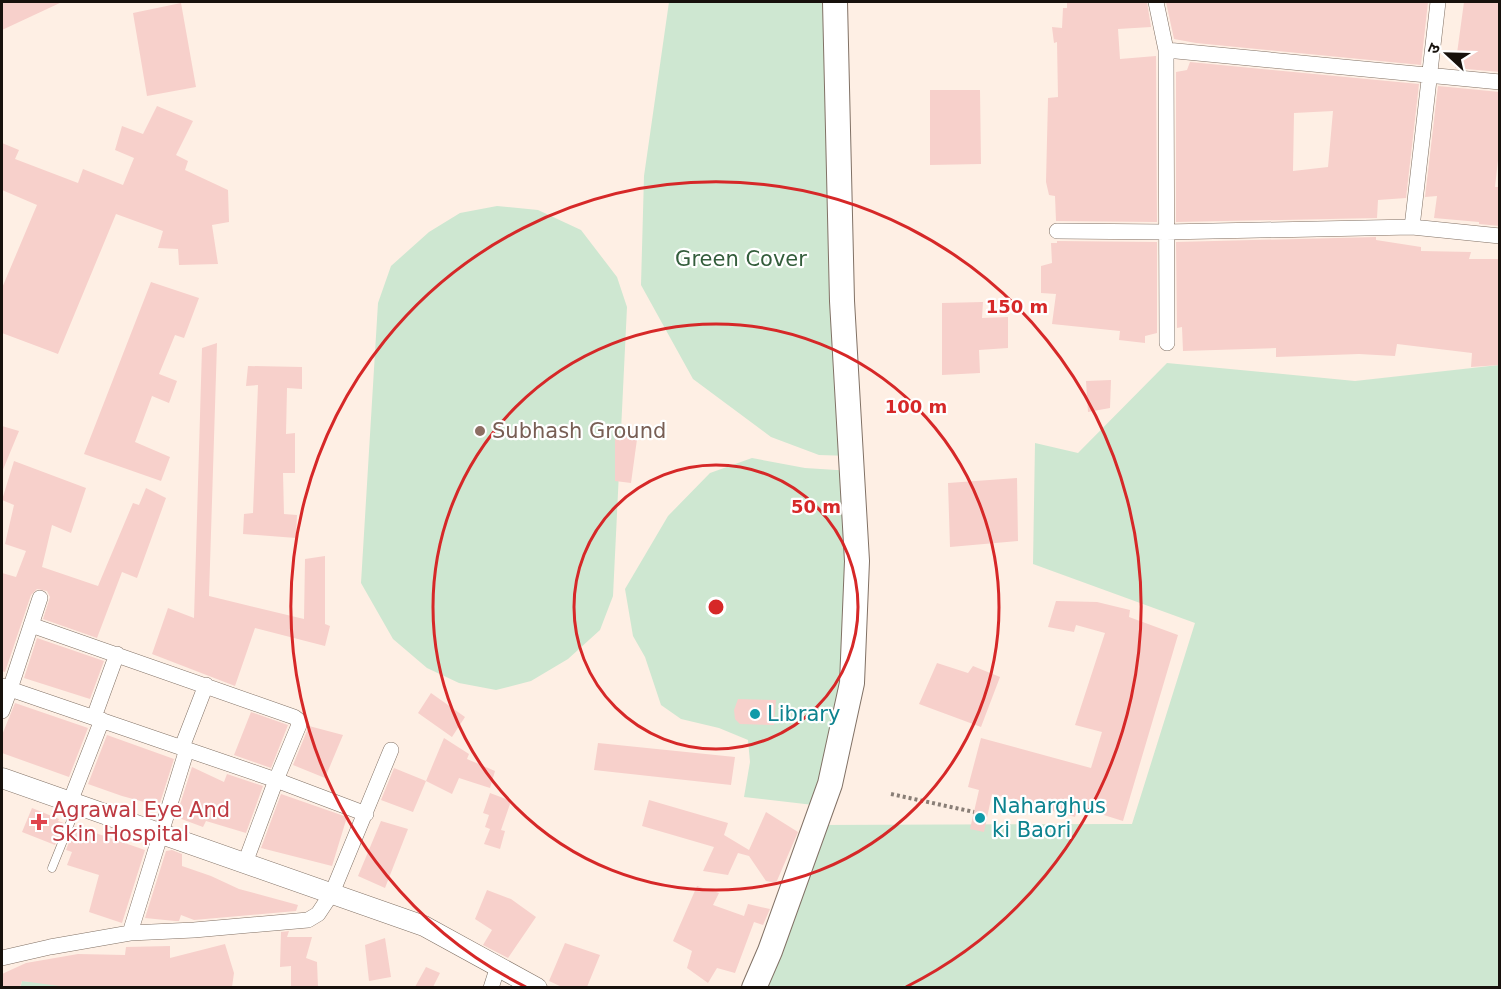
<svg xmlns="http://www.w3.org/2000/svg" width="1501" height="989" font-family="'DejaVu Sans','Noto Sans Devanagari',sans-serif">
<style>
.green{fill:#cee7d1}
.building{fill:#f7d0cb;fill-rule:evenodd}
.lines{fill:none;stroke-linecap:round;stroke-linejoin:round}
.service-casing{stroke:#817165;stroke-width:9}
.minor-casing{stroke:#817165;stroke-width:16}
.tertiary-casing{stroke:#817165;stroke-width:21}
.primary-casing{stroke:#817165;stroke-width:26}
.path{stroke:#897e76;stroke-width:4;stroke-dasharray:3 3;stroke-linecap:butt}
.service{stroke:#fff;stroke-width:8}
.minor{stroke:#fff;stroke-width:15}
.tertiary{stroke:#fff;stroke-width:20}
.primary{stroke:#fff;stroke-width:24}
.ring{fill:none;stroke:#d62828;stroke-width:3}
.education-dot{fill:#8d6e63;stroke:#fff;stroke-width:2}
.culture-dot{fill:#0f9aa8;stroke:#fff;stroke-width:2}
.health-dot{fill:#e0444e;stroke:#fff;stroke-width:2}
.labels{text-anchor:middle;stroke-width:4.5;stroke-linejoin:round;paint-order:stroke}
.park-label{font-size:21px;fill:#335d3b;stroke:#fff}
.education-label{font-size:21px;fill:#785e54;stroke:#fff;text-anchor:start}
.culture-label{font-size:21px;fill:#0d838f;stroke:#fff;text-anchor:start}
.health-label{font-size:21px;fill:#be3a42;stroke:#fff;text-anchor:start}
.centre{fill:#d62828;stroke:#fff;stroke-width:3}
.ring-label{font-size:18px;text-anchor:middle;font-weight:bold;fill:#d62828;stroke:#fff;stroke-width:4.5;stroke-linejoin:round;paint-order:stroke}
</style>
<rect width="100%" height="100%" fill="#feefe4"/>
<path class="green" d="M669,2H826L851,456L819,455L771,437L693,379L641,285L644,176Z
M497,206L538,210L581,230L617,277L627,307L613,596L600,630L568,659L531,681L496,690L459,683L427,668L393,639L361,583L378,303L391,266L429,232L460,213Z
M1167,363L1355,381L1499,365V987L754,988L815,825L1132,824L1195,623L1033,564L1035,443L1078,453Z
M752,458L805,468L852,471V683L822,806L744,797L750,762L748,740L719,728L681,719L661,705L645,657L633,636L625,589L668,516L710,473Z
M22,981L99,987L20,988Z"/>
<path class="building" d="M2,2H62L2,30Z
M1067,2H1147L1151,27L1118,29L1120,59L1156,56L1157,222L1056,221L1055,196L1049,195L1046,182L1048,98L1058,97L1057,42L1054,43L1052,27L1062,28L1063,8H1067Z
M1166,2H1428L1421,65L1196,43L1174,39Z
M1464,2H1500V72L1455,68Z
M181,3L196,87L147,96L133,13Z
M1190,62L1419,84L1406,198L1378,200L1377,218L1176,222V72L1187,70ZM1333,111L1328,167L1293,171L1294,113Z
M1438,86L1500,92V142L1495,187H1500V226L1479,224V222L1434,218L1437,196L1425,197Z
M930,90H980L981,164L930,165Z
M157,106L193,121L176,155L188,161L185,170L228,190L229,222L212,225L218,264L179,265L178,249L158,248L163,231L116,214L58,354L2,333V288L37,205L2,190V143L19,150L15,159L78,183L83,169L123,185L134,158L115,150L122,126L143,134Z
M1376,237V240L1421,247V251L1471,252L1469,259H1500V365L1471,367L1472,353L1397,344L1395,356L1359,354L1276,357V348L1183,351L1182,327L1177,328L1176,242Z
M1057,241L1157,242V333L1145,336V343L1119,340L1120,331L1052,324L1056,294L1041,293V266L1052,263L1051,243H1057Z
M151,282L199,298L184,338L175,335L159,374L177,381L169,403L152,396L135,442L170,457L161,481L84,454Z
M983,302L982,318L1008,317V348L979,350L980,373L942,375V303Z
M217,343L209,596L304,619L305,559L325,556V624L330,626L325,646L255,628L235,686L152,654L168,608L194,618L202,348Z
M248,366L302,367V389L287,388L286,434L295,433V473H283L284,514L297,515L296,538L243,534L244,514L253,513L258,385L246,386Z
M1111,380L1110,408L1088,412L1086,381Z
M2,426L19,431L2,472Z
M638,432L631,483L615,481V435Z
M14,461L86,488L71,533L52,525L42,567L98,586L133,503L139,505L146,488L166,498L137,578L122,572L97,638L43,619L50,597L47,591L37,589L31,595L5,672L2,671V573L16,577L26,551L5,544L14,505L2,500Z
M1017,478L1018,541L950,547L948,483Z
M1056,601L1097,602L1130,610L1129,617L1178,635L1123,821L1078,807L1075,817L992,794L984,832L970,829L979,790L968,787L981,738L1091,768L1102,732L1075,725L1105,633L1076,625L1074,632L1048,627Z
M37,638L104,661L90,699L24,678Z
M937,663L968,673L973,666L1000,677L981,727L919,704Z
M431,693L465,717L452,737L418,713Z
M738,699L776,700L774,725L740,724L735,719L734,710Z
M15,703L88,728L69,777L2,753V735Z
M251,712L288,725L271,768L234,755Z
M309,726L343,735L325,778L293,765Z
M107,735L174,759L159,806L122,796L88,784Z
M444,738L469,754L467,759L495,771L490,788L459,778L452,794L426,781Z
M598,743L735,757L731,785L594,770Z
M192,767L224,782L227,774L263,786L246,833L206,821L203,827L176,817Z
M394,768L426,781L413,812L381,800Z
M490,793L511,801L501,830L505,831L500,849L484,844L490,829L485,827L489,815L483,813Z
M281,794L347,817L332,866L261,848Z
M649,800L728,823L724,835L749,850L766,812L798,832L776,883L766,881L749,856L738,853L728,875L703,871L714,847L642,826Z
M32,808L59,819L58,821L64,823L55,845L22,832Z
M381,821L408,829L385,888L358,876Z
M75,826L145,850L122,923L89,912L99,875L67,865L72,852L66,850Z
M172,850L182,854V866L211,876L239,889L298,905L296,911L194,920L181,915L179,921H175L145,918L166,851Z
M697,886L719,893L713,905L744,916L748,904L770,909L763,925L754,922L735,973L717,968L708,983L687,968L692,951L673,941Z
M487,890L511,899L536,917L508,958L483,945L492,930L475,919Z
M289,931L287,937H312L306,958L317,962L318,987H291V966L280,967L281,932Z
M385,938L391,977L369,981L365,945Z
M565,943L600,955L587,987H562L549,981Z
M225,944L234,973L232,987H67L22,981L20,987H2V974L26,963L78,954L125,955L126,947L170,946V958Z
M426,967L440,973L433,987H415Z"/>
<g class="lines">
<g class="service-casing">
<path id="service" d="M52,868L77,806"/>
</g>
<g class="minor-casing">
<path id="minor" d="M1156,2L1166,50L1167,343
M1166,50L1500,82
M1412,227L1438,2
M1057,231L1166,232L1412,227L1500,236
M31,625L294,717L298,720L299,725L276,780L366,814
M2,686L10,689L40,598
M2,711L10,689L276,780L245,863
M94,717L117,654
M182,747L206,685
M70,802L102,720
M130,933L194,930L308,920L318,914L332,893L391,750
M2,958L50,947L130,933L187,749
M491,988L498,966"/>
</g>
<g class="tertiary-casing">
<path id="tertiary" d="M2,778L424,926L537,988"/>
</g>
<g class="primary-casing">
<path id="primary" d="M754,988L770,951L830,784L852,683L857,561L842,301L835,2"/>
</g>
<path class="path" d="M891,794L974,812"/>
<use href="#service" class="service"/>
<use href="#minor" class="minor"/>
<use href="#tertiary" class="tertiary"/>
<use href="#primary" class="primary"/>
</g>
<g class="ring">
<circle cx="716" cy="607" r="142"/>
<circle cx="716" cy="607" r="283"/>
<path d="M526 987A425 425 0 1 1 906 987"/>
</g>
<circle class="education-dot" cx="480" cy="431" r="6"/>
<g class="culture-dot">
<circle cx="755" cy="714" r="6"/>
<circle cx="980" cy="818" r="6"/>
</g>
<path class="health-dot" d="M36 813h6v6h6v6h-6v6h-6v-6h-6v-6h6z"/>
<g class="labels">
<g class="park-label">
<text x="741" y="266">Green Cover</text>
</g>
<g class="education-label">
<text x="492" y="438">Subhash Ground</text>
</g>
<g class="culture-label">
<text x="767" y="721">Library</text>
<text x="992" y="813">Naharghus<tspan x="992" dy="24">ki Baori</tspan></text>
</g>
<g class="health-label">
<text x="52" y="817">Agrawal Eye And<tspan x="52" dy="24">Skin Hospital</tspan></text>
</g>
</g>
<circle cx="716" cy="607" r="9" class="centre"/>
<g class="ring-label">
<text x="1017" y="313">150 m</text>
<text x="916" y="413">100 m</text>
<text x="816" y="513">50 m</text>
</g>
<rect width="1501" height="989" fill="none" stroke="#17110c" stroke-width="6"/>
<g transform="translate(1447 54) rotate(292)" stroke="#ffffff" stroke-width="4.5" paint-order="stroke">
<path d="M0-4.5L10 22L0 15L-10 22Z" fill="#17110c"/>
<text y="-9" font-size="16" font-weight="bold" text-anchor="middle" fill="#17110c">उ</text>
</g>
</svg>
